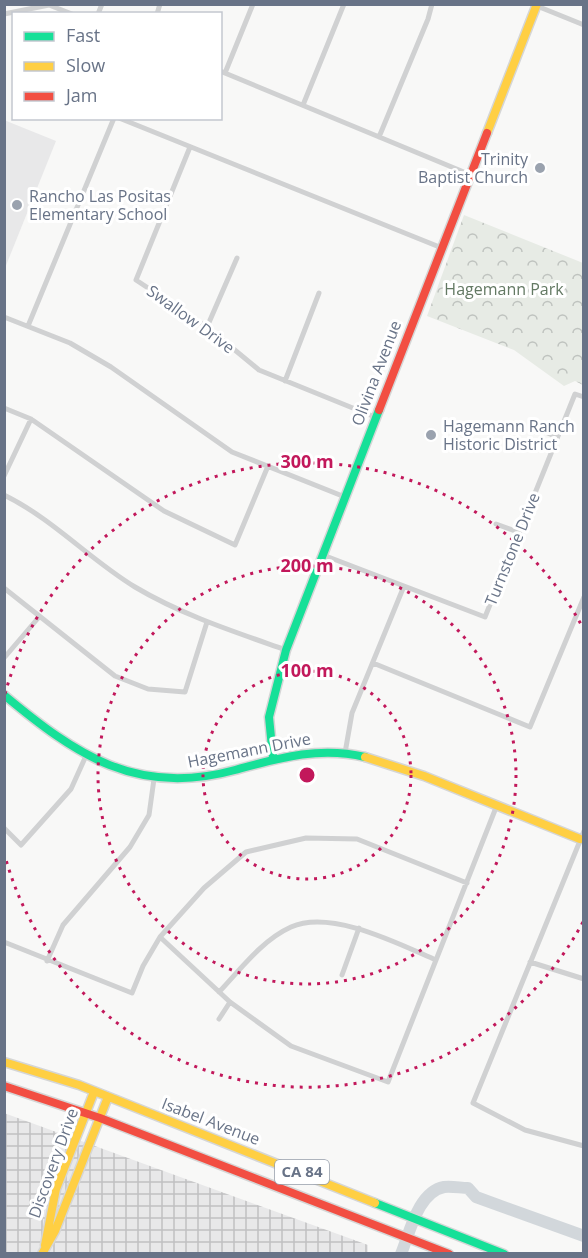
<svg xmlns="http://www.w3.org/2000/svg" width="588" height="1258" font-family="'Open Sans',sans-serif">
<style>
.built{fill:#e8e8e9}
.industrial{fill:url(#industrial-grid)}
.park{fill:url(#park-crowns)}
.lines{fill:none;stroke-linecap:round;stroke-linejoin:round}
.river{stroke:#d2d7db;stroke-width:12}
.fast-casing{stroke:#d5d6d6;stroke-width:11}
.slow-casing{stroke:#d5d6d6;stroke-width:11}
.jam-casing{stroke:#d5d6d6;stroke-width:11}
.street{stroke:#d0d1d2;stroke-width:5}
.fast{stroke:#16e098;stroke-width:8}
.slow{stroke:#ffcf43;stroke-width:8}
.jam{stroke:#f24e42;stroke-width:8}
.ring{fill:none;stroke:#c2185b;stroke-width:3;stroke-dasharray:3 6}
.poi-dot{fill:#9aa2ae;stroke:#fff;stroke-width:2}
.labels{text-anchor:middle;stroke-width:6;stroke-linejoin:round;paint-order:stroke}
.shield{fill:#fff;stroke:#959dab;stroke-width:1.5}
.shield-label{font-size:15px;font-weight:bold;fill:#687387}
.poi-label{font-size:16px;fill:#687387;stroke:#fff;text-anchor:start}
.park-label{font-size:16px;fill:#637963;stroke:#fff}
.street-label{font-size:16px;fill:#687387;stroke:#fff}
.centre{fill:#c2185b;stroke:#fff;stroke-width:3}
.ring-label{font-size:18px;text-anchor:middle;font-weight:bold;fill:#c2185b;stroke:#fff;stroke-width:6;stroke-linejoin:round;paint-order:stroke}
</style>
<defs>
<pattern id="industrial-grid" width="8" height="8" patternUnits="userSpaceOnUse" patternTransform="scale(1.5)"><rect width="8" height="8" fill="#e8e8e9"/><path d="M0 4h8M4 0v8" fill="none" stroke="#c0c0c2"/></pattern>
<pattern id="park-crowns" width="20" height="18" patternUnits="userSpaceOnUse" patternTransform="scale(1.5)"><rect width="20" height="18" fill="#e7ebe5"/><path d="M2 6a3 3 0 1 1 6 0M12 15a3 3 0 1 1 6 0" fill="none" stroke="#bfc3bf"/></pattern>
</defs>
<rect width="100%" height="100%" fill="#f8f8f7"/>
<path class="built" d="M4,120L56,141L5,268H4Z"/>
<path class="industrial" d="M4,1113L368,1245V1253H5Z"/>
<path class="park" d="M464,215L583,263V385L575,381L564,386L514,350L427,316Z"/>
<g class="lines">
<path class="river" d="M401,1254C410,1232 418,1192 444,1187C452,1186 461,1188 468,1188L476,1197L584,1236"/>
<g class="fast-casing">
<path id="fast" d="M4,695C76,755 137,797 235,770C279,758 319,746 365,757
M273,758L269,717L286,650L379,410
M375,1203L504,1254"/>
</g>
<g class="slow-casing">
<path id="slow" d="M487,133L537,4
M365,757L424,776L580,839
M4,1062L79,1085L375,1203
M45,1245L56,1189L94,1092
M42,1254L55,1231L108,1097"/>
</g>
<g class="jam-casing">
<path id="jam" d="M379,410L487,133
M4,1086L100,1118L449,1254"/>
</g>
<path class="street" d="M532,4L584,25
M4,14L49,5L72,14
M98,14L102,4
M157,14L160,4
M220,71L471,175
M225,73L253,4
M303,105L344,4
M119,118L442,248
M379,137L428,19L432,4
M190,147L136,280L207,327L259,370L375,417
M4,317L70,343L111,367L232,452L345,497
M28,326L114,118
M207,327L237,258
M285,381L319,293
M4,408L31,419L164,511L235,545L268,466
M536,428L557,437
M4,476L31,419
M4,495C53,519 89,559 135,587C182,615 235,632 286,650
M496,524L518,532
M323,555L485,617L575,394L584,397
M4,588L115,676L148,689L185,692L207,622
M4,658L39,617
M373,663L530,727L584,597
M345,753L352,713L404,586
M4,828L21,845L71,789L85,758
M584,831L473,1103L525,1130L584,1146
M160,937L230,1002L291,1046L388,1082L497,805
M4,942L132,993L143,966L160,937L204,888L246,852L306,838L357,839L467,883
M47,961L63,925L130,847L149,815L154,779
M530,962L584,979
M342,975L359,928
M219,992C240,970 262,940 291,927C331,909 399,944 436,960
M219,1019L230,1002"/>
<use href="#fast" class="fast"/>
<use href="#slow" class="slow"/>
<use href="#jam" class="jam"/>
</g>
<g class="ring">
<circle cx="307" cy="775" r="104"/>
<circle cx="307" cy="775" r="209"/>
<path d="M583 922A313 313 0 0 1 5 856M5 694A313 313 0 0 1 583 628"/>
</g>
<g class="poi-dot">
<circle cx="540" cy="168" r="6"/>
<circle cx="17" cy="205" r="6"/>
<circle cx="431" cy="435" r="6"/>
</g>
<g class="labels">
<rect class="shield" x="275" y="1160" width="54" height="24" rx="4.5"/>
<g class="shield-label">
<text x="302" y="1177">CA 84</text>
</g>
<g class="poi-label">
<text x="528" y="165" text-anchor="end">Trinity<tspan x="528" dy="18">Baptist Church</tspan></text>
<text x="29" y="202">Rancho Las Positas<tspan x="29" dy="18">Elementary School</tspan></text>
<text x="443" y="432">Hagemann Ranch<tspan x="443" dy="18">Historic District</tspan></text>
</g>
<g class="park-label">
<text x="504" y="295">Hagemann Park</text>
</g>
<g class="street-label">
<text transform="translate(191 319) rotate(36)" y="6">Swallow Drive</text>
<text transform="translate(376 373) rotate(-69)" y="6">Olivina Avenue</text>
<text transform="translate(512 549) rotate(-68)" y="6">Turnstone Drive</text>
<text transform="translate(249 750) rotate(-11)" y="6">Hagemann Drive</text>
<text transform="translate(211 1121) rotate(21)" y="6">Isabel Avenue</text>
<text transform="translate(53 1163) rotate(-70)" y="6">Discovery Drive</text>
</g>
</g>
<circle cx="307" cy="775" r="9" class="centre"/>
<g class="ring-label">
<text x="307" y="468">300 m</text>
<text x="307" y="572">200 m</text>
<text x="307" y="677">100 m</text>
</g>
<rect width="588" height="1258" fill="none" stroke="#687387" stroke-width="12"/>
<rect x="12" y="12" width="210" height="108" fill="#ffffff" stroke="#c3c7cf" stroke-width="1.5"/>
<rect x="24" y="32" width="30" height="9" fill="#16e098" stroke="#c3c7cf" stroke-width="1.5"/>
<text x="66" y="42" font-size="18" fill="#687387">Fast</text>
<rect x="24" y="62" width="30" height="9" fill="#ffcf43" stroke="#c3c7cf" stroke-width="1.5"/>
<text x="66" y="72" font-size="18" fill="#687387">Slow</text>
<rect x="24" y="92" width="30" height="9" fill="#f24e42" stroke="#c3c7cf" stroke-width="1.5"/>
<text x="66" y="102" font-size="18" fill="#687387">Jam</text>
</svg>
